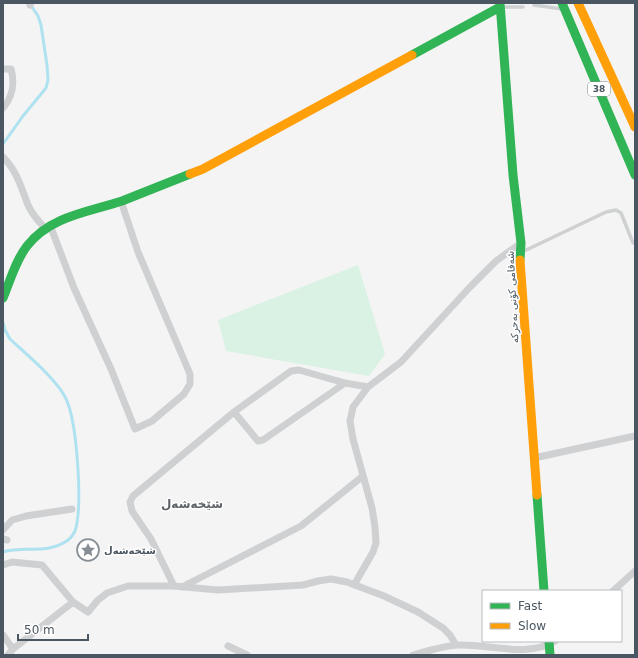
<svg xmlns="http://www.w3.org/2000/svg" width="638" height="658" font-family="'DejaVu Sans',Cairo,sans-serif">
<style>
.green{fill:#d9f2e3}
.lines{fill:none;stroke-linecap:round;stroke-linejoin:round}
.stream{stroke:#aee2f0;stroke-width:3}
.lane{stroke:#ced0d2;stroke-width:3.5}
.street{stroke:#ced0d2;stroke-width:7}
.fast{stroke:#30b455;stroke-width:9}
.slow{stroke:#ff9f0a;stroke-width:9}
.labels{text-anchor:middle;stroke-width:3;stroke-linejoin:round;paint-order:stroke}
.shield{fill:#fff;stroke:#808990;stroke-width:1}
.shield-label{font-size:9px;font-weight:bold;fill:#4a5661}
.street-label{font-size:10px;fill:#4a5661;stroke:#fff}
.poi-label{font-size:10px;font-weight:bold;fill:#4a5661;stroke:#fff;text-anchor:start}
.quarter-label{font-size:12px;font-weight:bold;fill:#5f6368;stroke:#fff}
</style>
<rect width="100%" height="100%" fill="#f4f4f4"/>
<path class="green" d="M358,265L385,354L369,376L226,351L218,320Z"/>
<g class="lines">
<path class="stream" d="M3,144L23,116L46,88L48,80L47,65L41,25L38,16L30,4
M3,322L5,330L10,339C26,354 60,382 67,401C77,425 83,507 75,531C73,535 69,540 65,542C46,554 24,546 3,552"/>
<path class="lane" d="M534,5L562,9
M502,7H523
M522,252L606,212L616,210L621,213L633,243"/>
<path class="street" d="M30,5L31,3
M3,69H11C15,84 13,96 3,108
M3,157C17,171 21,187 28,205C32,214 38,221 45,228
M50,225L74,288L111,369L135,429L152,421L184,394L190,384V374L138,252L121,201
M234,412L258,441L263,440L345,383
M534,458L635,436
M3,530L12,520L26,516L72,509
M3,539L7,540
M3,565L12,562L42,565L73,602L88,612L98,600L107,593L128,586H174L218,590L303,585L318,581L331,579L347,582L384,596L418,612L443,628L450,635L456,645
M354,585L373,552L376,543L375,527L372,508L353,439L350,421L353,407L368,387L401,362L470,287L496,261L521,243
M174,586L151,539L132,511L130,502L133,496L234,412L291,371L299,370L345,383L368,387
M182,587L301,526L363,476
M613,591L635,571
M3,635L13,649
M228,646L247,655
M8,655L13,649L73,602
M413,655C427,651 443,646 458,645C491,644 527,658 555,641"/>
<path class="fast" d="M500,3L513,175L521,243L520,260
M562,3L635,175
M412,55L500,7
M3,298C10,281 16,260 27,246C50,216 89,212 122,201C145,192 167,183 190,174
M537,495L544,591
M549,641L550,655"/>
<path class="slow" d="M578,3L635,127
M190,174L203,169L412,55
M520,260L537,495"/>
</g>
<defs>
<g id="sight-ring" transform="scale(1.15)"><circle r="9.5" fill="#fff" stroke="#868d94" stroke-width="1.5"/><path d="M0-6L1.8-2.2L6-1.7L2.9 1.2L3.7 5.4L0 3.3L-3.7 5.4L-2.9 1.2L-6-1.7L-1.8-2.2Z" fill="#868d94"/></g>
</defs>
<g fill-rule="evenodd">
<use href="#sight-ring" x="88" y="550"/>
</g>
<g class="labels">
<rect class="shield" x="588" y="82" width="22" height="14" rx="3"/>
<g class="shield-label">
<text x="599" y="92">38</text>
</g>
<g class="street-label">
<text transform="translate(512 297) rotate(-93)" y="4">شەقامی کۆنی بەحرکە</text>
</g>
<g class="poi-label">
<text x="104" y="554">شێخه‌شه‌ل</text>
</g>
<g class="quarter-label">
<text x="192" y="508">شێخەشەل</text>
</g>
</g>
<rect width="638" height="658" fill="none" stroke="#4a5661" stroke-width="8"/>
<rect x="482" y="590" width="140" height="52" fill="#ffffff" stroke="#b7bbc0"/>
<rect x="490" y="603" width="20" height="6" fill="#30b455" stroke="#b7bbc0"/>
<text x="518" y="610" font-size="12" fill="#4a5661">Fast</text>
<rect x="490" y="623" width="20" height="6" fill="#ff9f0a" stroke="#b7bbc0"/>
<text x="518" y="630" font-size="12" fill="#4a5661">Slow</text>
<path d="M18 634v6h70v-6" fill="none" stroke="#4a5661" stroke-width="2"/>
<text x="24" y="634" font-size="12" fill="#4a5661" stroke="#ffffff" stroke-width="3" paint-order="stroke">50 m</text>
</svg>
